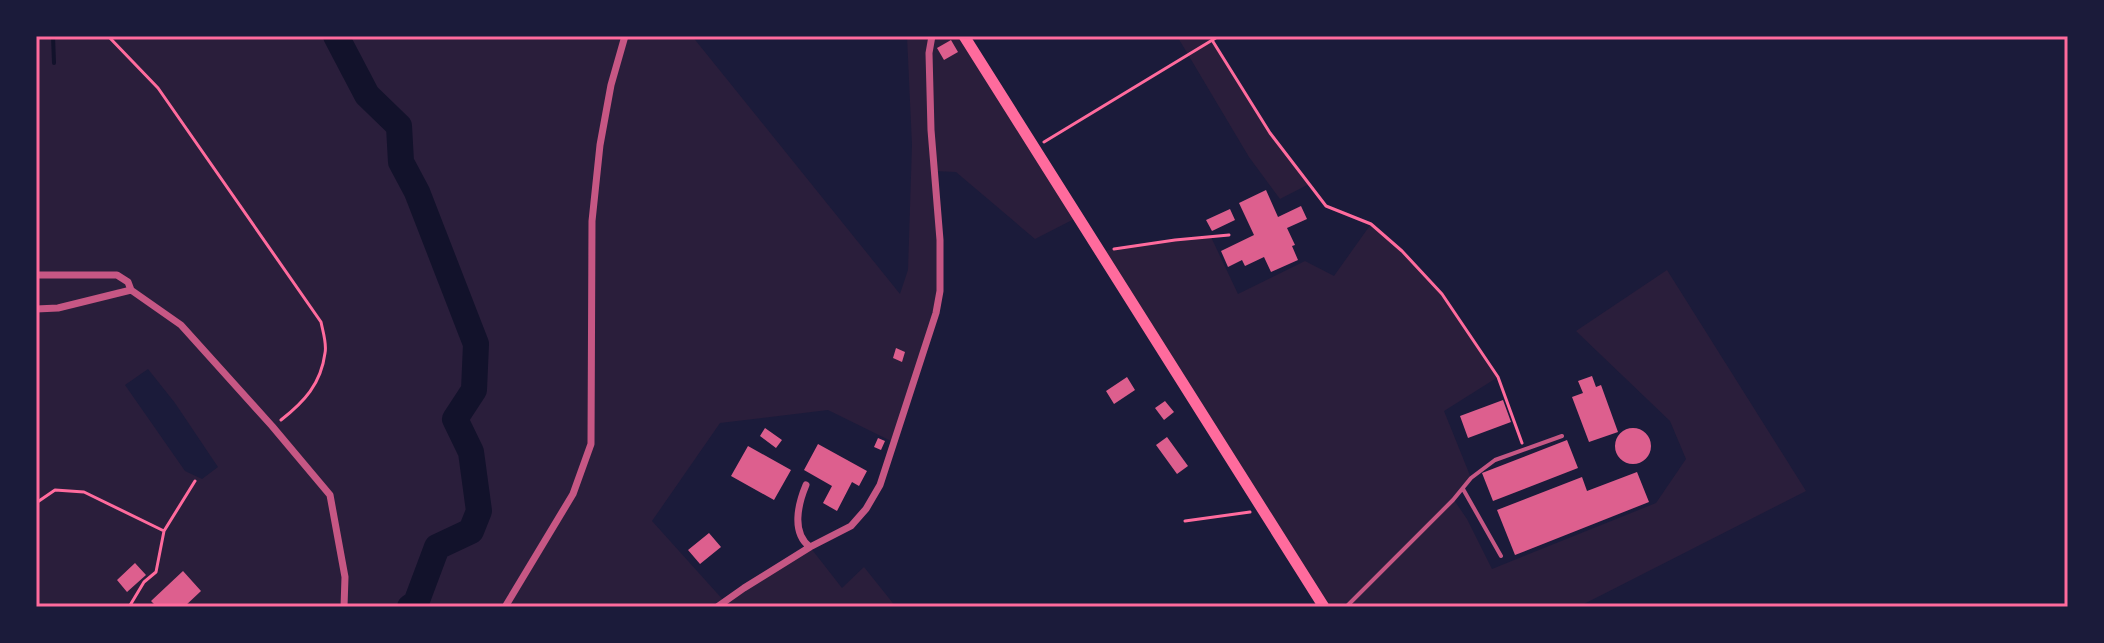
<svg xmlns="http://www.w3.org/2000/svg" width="2104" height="643" font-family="Barlow,sans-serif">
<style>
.green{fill:#2a1e3b;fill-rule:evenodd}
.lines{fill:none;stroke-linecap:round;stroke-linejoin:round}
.stream{stroke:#12122b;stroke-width:4}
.river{stroke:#12122b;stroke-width:26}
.building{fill:#dd5f8e}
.path{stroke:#ff6b9d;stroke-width:3}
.service{stroke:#c65784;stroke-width:4}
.minor{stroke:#c65784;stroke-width:7}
.secondary{stroke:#ff6b9d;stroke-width:11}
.neatline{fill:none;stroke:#ff6b9d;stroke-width:3}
</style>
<rect width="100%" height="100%" fill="#1b1b3a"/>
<path class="green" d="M36,36H692L900,294L908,270L912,145L907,36H964L1078,217L1035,239L956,172L934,171L940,291L893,442L828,410L720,423L652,521L725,602L810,547L842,588L864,567L896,607H36ZM148,369L175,403L218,467L202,479L185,471L125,385Z
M1177,36H1219L1213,40L1270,133L1309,184L1280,199L1249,157Z
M1371,224L1402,251L1442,294L1498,377L1444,411L1471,478L1454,500L1467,519L1492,569L1656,503L1686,459L1670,421L1576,331L1667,270L1806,491L1578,607H1324L1100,252L1133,245L1211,237L1238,294L1305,261L1334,276Z"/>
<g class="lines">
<path class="stream" d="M53,36L54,63"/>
<path class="river" d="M336,36L367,95L399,126L401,162L417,192L476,344L474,390L455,419L471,452L479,511L471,531L437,547L416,603L410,607"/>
</g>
<path class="building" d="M951,40L958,52L944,60L937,48Z
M1266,190L1278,217L1301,206L1307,219L1287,228L1295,245L1292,246L1298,260L1271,272L1264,257L1245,266L1242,260L1228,267L1221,251L1254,235L1239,203Z
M1230,209L1235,220L1212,231L1206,220Z
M896,348L905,352L902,362L893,358Z
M1592,376L1596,387L1601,385L1618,432L1589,442L1572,397L1583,393L1578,381Z
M1127,377L1135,390L1114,404L1106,391Z
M1503,400L1511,422L1468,438L1460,416Z
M1165,401L1174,412L1164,420L1155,408Z
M1615 446a18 18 0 1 1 36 0a18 18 0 1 1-36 0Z
M765,428L782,440L776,448L760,436Z
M1167,437L1188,466L1177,474L1156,445Z
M878,438L885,441L881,450L874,447Z
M1567,440L1578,468L1493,501L1482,473Z
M818,444L867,471L859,486L852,482L837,511L823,503L832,486L804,470Z
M748,446L791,470L774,500L731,476Z
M1637,472L1649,502L1515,555L1497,510L1582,477L1587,491Z
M709,533L721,547L700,564L688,550Z
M135,563L146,575L127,592L117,580Z
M183,571L201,591L184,607H157L151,601Z"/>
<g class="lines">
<path class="path" d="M108,36L158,88L321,322C323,332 327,344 325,353C321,384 304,402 281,420
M1212,40L1270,133L1326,206L1371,224L1402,251L1442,294L1498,377L1522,443
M1044,142L1219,36
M1114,249L1175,240L1229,235
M36,503L55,490L84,492L164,531L195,481
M1185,521L1250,512
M129,607L144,582L156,572L164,531"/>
<path class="service" d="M1463,489L1501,556
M1346,607L1453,500L1471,478L1495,460L1562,436"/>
<path class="minor" d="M36,275H117L128,282L131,290L181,325L272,426L330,495L345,577L344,607
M36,309L58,308L131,290
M806,485C798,504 791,533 810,547L851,526L866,509L880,485L936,313L940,291V240L931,130L929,53L932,36
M505,607L573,494L591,444L592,221L600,145L611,85L625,36
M717,607L744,588L810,547"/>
<path class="secondary" d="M964,36L1324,607"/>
</g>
<rect width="2104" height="643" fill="none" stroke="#1b1b3a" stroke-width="76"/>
<rect x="38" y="38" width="2028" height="567" class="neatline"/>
</svg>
